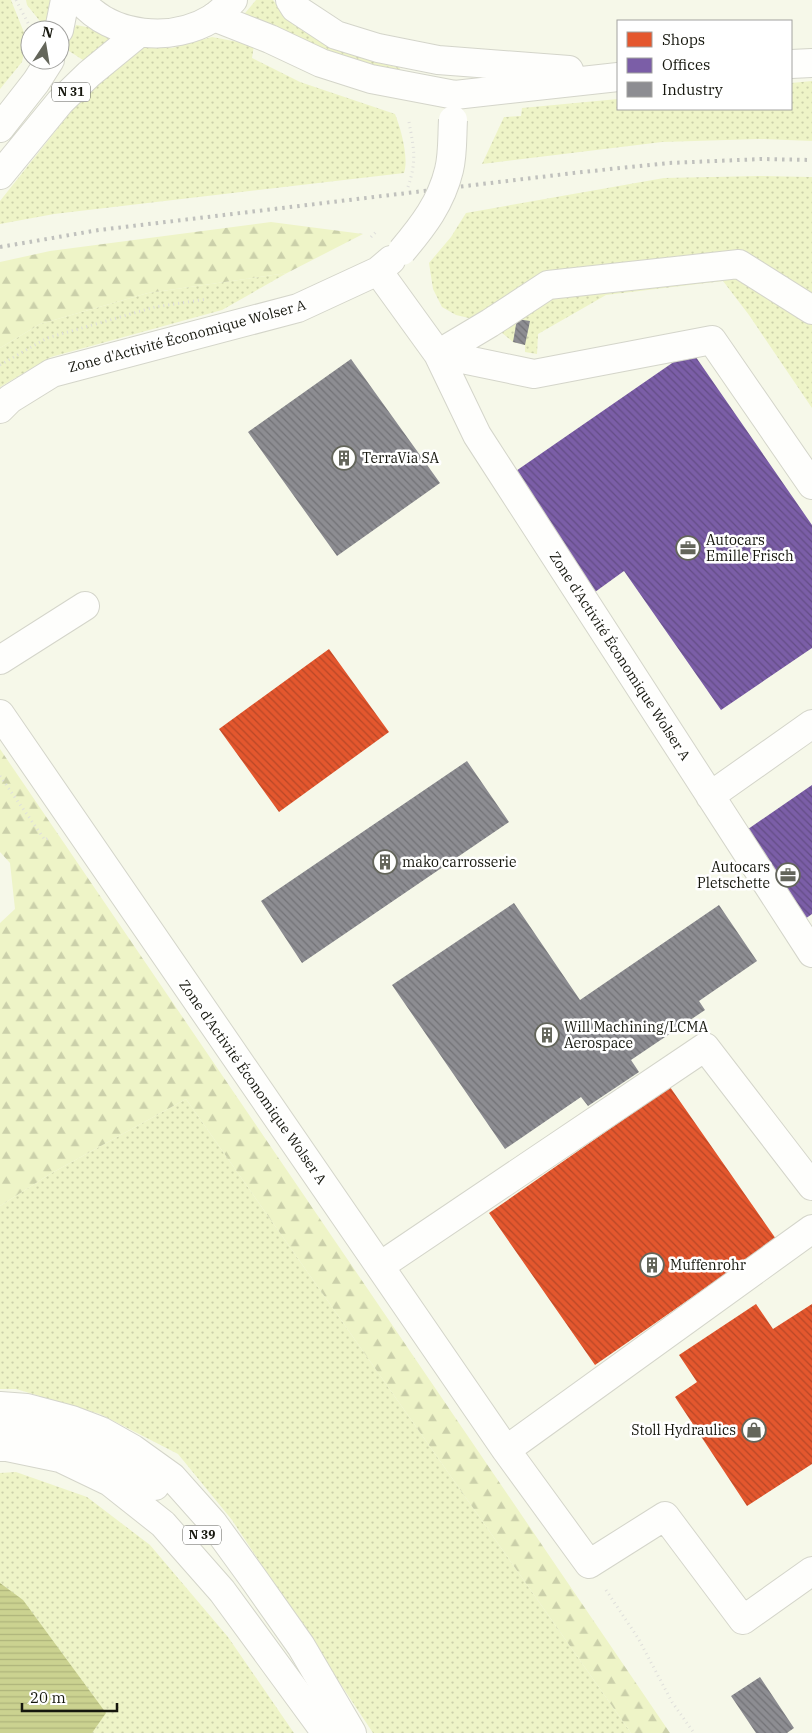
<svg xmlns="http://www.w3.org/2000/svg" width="812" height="1733" font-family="'IBM Plex Serif',serif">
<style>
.grass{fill:url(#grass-dots)}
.forest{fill:url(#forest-firs)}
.water{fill:url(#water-rules)}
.shops{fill:url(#shops-back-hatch)}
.offices{fill:url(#offices-back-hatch)}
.industry{fill:url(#industry-back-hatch)}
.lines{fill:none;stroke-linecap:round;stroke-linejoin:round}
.minor-casing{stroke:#d4d5ca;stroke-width:30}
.major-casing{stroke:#d4d5ca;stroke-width:30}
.highway-casing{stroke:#d4d5ca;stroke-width:30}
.path{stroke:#dfdfdb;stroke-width:3;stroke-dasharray:1 4;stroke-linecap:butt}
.minor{stroke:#fefefc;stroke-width:28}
.major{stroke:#fefefc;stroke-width:28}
.highway{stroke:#fefefc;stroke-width:28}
.rail{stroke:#c0c1bd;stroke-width:4;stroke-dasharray:2.5 5;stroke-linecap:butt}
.minor-bridge-casing{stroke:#d4d5ca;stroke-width:30;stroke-linecap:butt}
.path-bridge{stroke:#dfdfdb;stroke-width:3;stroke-dasharray:1 4;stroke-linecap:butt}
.minor-bridge{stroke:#fefefc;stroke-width:28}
.labels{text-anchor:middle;stroke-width:5;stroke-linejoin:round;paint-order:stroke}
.shield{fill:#fff;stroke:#5c5d56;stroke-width:1}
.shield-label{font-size:12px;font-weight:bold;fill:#16170e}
.street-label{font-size:14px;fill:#16170e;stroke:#fff}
.poi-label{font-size:14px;fill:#16170e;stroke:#fff;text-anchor:start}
</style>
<defs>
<pattern id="grass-dots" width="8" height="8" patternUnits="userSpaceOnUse" patternTransform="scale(1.25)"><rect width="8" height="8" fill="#eef4c7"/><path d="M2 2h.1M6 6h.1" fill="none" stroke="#cbd0aa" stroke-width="1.8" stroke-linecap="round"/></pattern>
<pattern id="forest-firs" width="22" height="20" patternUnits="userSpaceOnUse" patternTransform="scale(1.25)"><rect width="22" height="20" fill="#eef4c7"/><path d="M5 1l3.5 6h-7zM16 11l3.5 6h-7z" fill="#cbd0aa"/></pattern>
<pattern id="water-rules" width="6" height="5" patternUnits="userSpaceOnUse" patternTransform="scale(1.25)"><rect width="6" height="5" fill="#cbd290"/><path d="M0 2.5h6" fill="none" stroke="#aeb47b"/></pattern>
<pattern id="shops-back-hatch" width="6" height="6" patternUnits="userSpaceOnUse" patternTransform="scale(1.25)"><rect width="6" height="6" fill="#e4572e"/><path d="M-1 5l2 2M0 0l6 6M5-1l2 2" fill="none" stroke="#b84726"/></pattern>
<pattern id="offices-back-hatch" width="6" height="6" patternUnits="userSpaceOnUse" patternTransform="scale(1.25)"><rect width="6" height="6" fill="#7b5ea7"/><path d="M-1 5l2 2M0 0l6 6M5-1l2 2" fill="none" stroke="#644d86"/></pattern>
<pattern id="industry-back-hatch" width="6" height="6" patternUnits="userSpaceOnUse" patternTransform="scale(1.25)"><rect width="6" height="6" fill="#8d8d92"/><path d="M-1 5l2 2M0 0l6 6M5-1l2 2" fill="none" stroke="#727276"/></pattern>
</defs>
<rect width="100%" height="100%" fill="#f6f8e9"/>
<path class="grass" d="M0,0H11L25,35L24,53L22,62L0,89Z
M26,0H52L47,30L27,5Z
M256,0H273L287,18L374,61L400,68V74L371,68L241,18Z
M76,25L92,28L130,44L172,48L212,37L254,45L252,58L300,82L395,114C401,129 409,158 404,173L54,214L0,224V201L77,104L86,62L66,49Z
M812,81V141L759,139L662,142L482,164L504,117L521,116L522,108L618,99V109H791V83Z
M760,176L812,177V408L749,315L723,281L606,295L538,334L537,354L525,352V345L513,342L490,323L456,315L442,307L433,289L429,263L451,237L466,213L664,178Z
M287,273L222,310L51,357L0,387V348L40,324L148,293Z
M186,1099L631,1733H373L232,1520L178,1454L100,1414L16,1389H0V1206L50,1174Z
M16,1472L87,1497L150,1545L228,1637L294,1733H0V1473Z"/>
<path class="forest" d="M271,222L363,234L287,273L148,293L40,324L0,348V262L50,251Z
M0,749L670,1733H631L186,1099L50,1174L0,1206V923L15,909L10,863L0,852Z"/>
<path class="water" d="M0,1583L23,1600L106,1713L92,1733H0Z"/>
<path class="shops" d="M329,649L389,732L279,812L219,729Z
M670,1087L776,1239L595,1365L489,1213Z
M756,1304L773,1329L812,1304V1464L747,1506L675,1397L697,1382L679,1355Z"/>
<path class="offices" d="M691,350L812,525V648L721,710L624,571L595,592L513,473Z
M812,785V914L798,924L738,836Z"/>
<path class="industry" d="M517,319L530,321L525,345L513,342Z
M351,359L440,483L337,556L248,432Z
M467,761L509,822L302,963L261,901Z
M514,903L580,1000L719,905L757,961L699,1001L705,1010L631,1060L639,1072L588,1106L581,1097L505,1149L392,985Z
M760,1677L794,1728L787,1733H756L731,1696Z"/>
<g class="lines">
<g class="minor-casing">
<path id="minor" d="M290,0L295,8L336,35L378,48L438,60L569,70
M214,17L270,39L321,63L371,79L455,95L618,77
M791,64L812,63
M378,271L438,354L490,323L548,285L739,264L812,310
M438,354L477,435L812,953
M438,354L534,374L712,340L812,485
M0,409L10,399L52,373L298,308L378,271L391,260
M0,660L85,606
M0,714L506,1450L589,1564L665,1516L743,1620L812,1571
M710,796L812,724
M380,1266L705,1047L812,1186
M506,1450L812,1229"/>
</g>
<g class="major-casing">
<path id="major" d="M80,0C112,38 172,43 213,18C220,13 227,6 233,0
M59,30L65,0
M0,128L36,82L50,60
M0,175L60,102L89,74L139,33
M0,1406L27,1408L72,1420L101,1431L133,1449L172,1477L213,1523L253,1578L301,1646L352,1733
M0,1429H13L55,1437L100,1453L155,1486"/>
</g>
<g class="highway-casing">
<path id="highway" d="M0,1447H7L60,1458L110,1482L163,1524L222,1591L326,1733"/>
</g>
<path class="path" d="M16,0L29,25
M0,365L47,338L155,307L207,299
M0,776L45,840L50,837
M606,1590L638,1638L672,1702L694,1733"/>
<use href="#minor" class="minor"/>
<use href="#major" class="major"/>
<use href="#highway" class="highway"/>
<path class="rail" d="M0,247L99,230L582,172L669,163L762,159L812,160"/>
<g class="minor-bridge-casing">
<path id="minor-bridge" d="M402,251C423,226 441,203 449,170C453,154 452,136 453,120"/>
</g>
<path class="path-bridge" d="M408,187C417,160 414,150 409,122
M371,237L377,231"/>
<use href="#minor-bridge" class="minor-bridge"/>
</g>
<defs>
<g id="building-ring" transform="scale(1.25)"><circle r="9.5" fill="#fff" stroke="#64665b" stroke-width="1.5"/><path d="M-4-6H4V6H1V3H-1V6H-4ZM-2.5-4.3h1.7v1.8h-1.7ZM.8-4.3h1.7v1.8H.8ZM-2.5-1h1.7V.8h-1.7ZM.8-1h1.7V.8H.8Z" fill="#64665b"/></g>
<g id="office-ring" transform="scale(1.25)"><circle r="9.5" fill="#fff" stroke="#64665b" stroke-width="1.5"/><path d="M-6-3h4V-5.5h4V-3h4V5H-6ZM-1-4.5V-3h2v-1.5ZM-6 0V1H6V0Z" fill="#64665b"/></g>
<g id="shop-ring" transform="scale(1.25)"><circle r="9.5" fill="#fff" stroke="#64665b" stroke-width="1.5"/><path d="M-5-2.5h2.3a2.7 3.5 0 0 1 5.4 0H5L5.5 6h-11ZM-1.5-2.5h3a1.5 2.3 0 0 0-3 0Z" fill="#64665b"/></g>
</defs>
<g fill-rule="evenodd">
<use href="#building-ring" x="344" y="458"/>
<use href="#office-ring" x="688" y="548"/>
<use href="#building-ring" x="385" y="862"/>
<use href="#office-ring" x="788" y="875"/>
<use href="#building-ring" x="547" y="1035"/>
<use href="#building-ring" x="652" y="1265"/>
<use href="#shop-ring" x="754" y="1430"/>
</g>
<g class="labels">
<g class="shield">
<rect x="52" y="82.5" width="38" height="19" rx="4"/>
<rect x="183" y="1525.5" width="38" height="19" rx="4"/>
</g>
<g class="shield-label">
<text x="71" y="96">N 31</text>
<text x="202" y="1539">N 39</text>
</g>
<g class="street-label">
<text transform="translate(187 336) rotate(-15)" y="5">Zone d'Activité Économique Wolser A</text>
<text transform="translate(620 656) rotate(57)" y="5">Zone d'Activité Économique Wolser A</text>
<text transform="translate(253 1082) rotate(55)" y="5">Zone d'Activité Économique Wolser A</text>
</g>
<g class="poi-label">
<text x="362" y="463">TerraVia SA</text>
<text x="706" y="545">Autocars<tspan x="706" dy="16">Emille Frisch</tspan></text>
<text x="402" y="867">mako carrosserie</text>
<text x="770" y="872" text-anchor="end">Autocars<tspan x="770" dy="16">Pletschette</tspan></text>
<text x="564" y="1032">Will Machining/LCMA<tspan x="564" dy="16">Aerospace</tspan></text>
<text x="670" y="1270">Muffenrohr</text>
<text x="736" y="1435" text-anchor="end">Stoll Hydraulics</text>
</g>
</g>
<rect x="617" y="20" width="175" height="90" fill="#ffffff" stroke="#a2a29f"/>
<rect x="627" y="32" width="25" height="15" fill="#e4572e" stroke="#a2a29f"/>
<text x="662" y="45" font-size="15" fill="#16170e">Shops</text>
<rect x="627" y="58" width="25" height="15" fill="#7b5ea7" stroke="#a2a29f"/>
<text x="662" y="70" font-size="15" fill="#16170e">Offices</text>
<rect x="627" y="82" width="25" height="15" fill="#8d8d92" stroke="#a2a29f"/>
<text x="662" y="95" font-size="15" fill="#16170e">Industry</text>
<g transform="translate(45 45) rotate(12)"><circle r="24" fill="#ffffff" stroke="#a2a29f"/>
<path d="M0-4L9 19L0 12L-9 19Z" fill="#64665b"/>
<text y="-8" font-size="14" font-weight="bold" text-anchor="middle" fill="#16170e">N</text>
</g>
<path d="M22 1703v8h95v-8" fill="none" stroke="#16170e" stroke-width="2.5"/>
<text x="30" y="1703" font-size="15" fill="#16170e" stroke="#ffffff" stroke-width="4" paint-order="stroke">20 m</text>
</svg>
